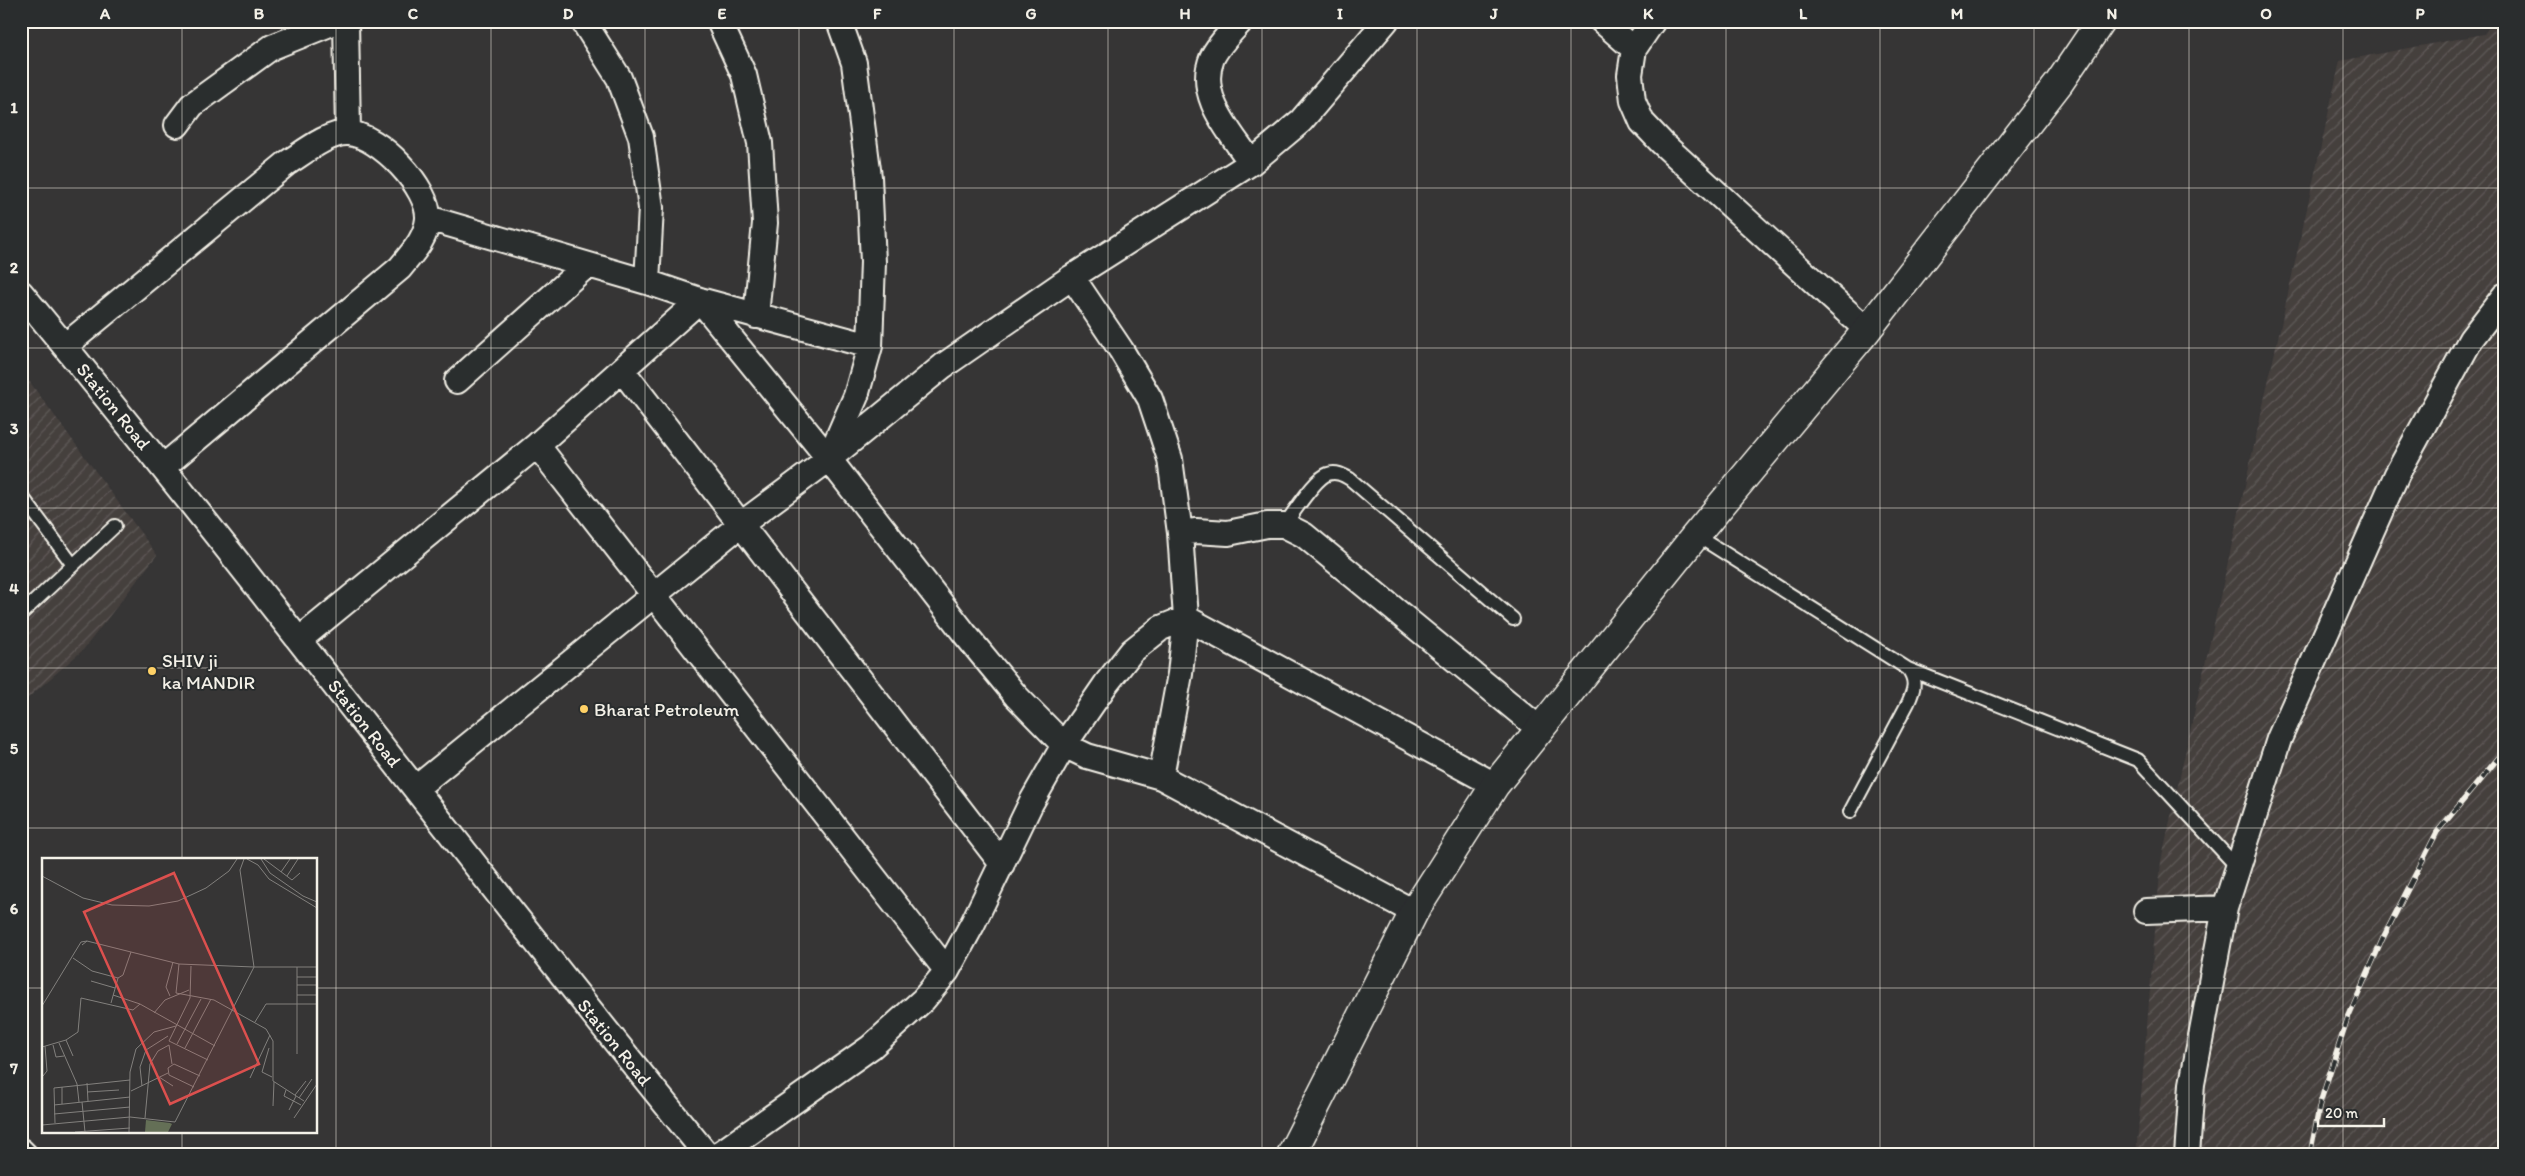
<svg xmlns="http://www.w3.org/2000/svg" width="2525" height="1176" font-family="Itim,sans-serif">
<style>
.industrial{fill:url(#industrial-furrows)}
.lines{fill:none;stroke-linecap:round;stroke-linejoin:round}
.lane-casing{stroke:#f4f1e8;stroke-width:16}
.street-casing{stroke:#f4f1e8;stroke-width:28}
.secondary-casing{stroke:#f4f1e8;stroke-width:31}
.lane{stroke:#2a2d2e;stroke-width:12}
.street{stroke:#2a2d2e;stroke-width:24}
.secondary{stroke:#2a2d2e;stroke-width:28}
.rail-casing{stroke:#f4f1e8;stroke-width:5.5}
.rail{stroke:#2a2d2e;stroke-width:4;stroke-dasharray:11;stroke-linecap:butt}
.grid{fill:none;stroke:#f4f1e8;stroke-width:1;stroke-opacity:0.55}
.poi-dot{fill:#ffd166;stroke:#2a2d2e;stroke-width:2}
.labels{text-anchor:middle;stroke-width:4;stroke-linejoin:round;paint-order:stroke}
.street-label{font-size:19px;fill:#f4f1e8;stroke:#2a2d2e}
.poi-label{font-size:19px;fill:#f4f1e8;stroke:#2a2d2e;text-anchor:start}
.inset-road{fill:none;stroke:#82807d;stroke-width:1}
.view{fill:#dc504e;fill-opacity:0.15;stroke:#dc504e;stroke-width:2.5}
.inset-edge{fill:none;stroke:#f4f1e8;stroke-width:2.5}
.neatline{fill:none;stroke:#f4f1e8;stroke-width:2}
.grid-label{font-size:16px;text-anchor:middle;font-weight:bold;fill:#f4f1e8}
</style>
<defs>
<pattern id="industrial-furrows" width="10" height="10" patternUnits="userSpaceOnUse" patternTransform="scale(1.25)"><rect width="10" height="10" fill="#453f3d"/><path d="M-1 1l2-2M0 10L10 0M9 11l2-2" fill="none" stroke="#605b59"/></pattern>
</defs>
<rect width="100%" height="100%" fill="#363535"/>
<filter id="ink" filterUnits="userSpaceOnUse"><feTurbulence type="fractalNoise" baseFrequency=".02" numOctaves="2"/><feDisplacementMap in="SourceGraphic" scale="10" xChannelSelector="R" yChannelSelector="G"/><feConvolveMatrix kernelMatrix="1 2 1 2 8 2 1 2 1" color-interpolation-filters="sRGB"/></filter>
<g filter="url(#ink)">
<path class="industrial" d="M2493,21H2504V1155H2136L2161,861L2340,61L2484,34Z
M21,370L157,555L83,650L21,704Z"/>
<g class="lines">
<g class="lane-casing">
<path id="lane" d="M21,495L73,565
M1284,525C1294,513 1315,478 1328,474C1336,471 1343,475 1350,479L1513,619
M1696,535L1908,669C1917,681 1914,690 1908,703L1850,812
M21,614L115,526
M1908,669L2138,760L2238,868"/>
</g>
<g class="street-casing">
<path id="street" d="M346,21L348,133
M583,21L619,78L641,137L651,208L647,282
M719,21L744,75L760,143L765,223L756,316
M1241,21C1231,32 1218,45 1212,58C1196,97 1232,133 1251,163
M1602,21L1634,49
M1653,21L1634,49L1630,75L1633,101L1642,122L1662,143L1867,330
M177,125L192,105L272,47L337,21
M428,218L647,282L700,300L870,346
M1072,277L1121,350L1150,399L1170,459L1180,533L1186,618L1180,674L1161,777
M21,293C255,576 474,871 707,1155
M65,346L287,163C303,153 329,132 348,133C379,135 430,188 428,219C426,239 412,253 400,268L163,467
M622,370L1002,864
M457,381L587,265
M537,445L947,971
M830,456L856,396L870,346L873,262L869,177L854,63L839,21
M1180,533L1196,531L1228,533L1267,525H1284L1304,535L1541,730
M299,640L537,445L700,300L829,459L965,634L1016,696L1064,745L1087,756L1161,777L1414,912
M416,788L740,525L829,459L943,366L1072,277L1251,163L1301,121L1386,21
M2146,911L2225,908
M21,1151L25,1155
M718,1155L871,1047L923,1000L947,971L973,923L1031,803L1064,745L1106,684L1132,651L1161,628L1186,618L1495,785
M2187,1155L2192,1084L2225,908L2279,739L2397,474L2471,339L2504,296"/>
</g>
<g class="secondary-casing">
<path id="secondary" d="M1291,1155L1414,912L1495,785L1696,535L1867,330L2059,83L2101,21"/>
</g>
<use href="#lane" class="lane"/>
<use href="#street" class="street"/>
<use href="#secondary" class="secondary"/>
<g class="rail-casing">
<path id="rail" d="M2310,1155L2320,1103L2347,1020L2383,938L2437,832L2504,751"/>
</g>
<use href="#rail" class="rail"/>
</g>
</g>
<path class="grid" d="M182,21V860M336,21V1155M491,21V1155M645,21V1155M799,21V1155M954,21V1155M1108,21V1155M1262,21V1155M1417,21V1155M1571,21V1155M1726,21V1155M1880,21V1155M2034,21V1155M2189,21V1155M2343,21V1155M21,188H2504M21,348H2504M21,508H2504M21,668H2504M21,828H2504M21,988H44M316,988H2504M182,1132V1155"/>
<g class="poi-dot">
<circle cx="152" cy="671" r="5"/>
<circle cx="584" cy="709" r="5"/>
</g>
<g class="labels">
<g class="street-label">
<text transform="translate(114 406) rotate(51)" y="7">Station Road</text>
<text transform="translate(365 723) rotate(52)" y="7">Station Road</text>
<text transform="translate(615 1042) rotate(51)" y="7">Station Road</text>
</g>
<g class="poi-label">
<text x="162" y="667">SHIV ji<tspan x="162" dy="22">ka MANDIR</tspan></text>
<text x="594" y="716">Bharat Petroleum</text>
</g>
</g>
<g transform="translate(42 858)">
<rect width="275" height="275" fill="#363535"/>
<path d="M104,262L128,265L130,266L126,274H103Z" fill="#646f56"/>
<path class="inset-road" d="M205,1L216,7L227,21L275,50M219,1L228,15L261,38L275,44M222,1L250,22L258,15M239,14L248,1M0,18L41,40L70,47L107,48L136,43L164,30L187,13L195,1M245,18L256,1M45,83L137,106L212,109L198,12L202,1M31,100L50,113L76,120L81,117L89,94M137,106L134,135L172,142L224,171L231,183V223L262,243M149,108L148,140L127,183L166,202M255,119H275M49,123L73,130M255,127H275M71,137L98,146L173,188M255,137H275M128,138L124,129L131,104M69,145L76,120M0,148L39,84L45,83L40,87M112,155L123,142L147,132M213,164L224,146H275M24,182L31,198M17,185L35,226L37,244M135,186L159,141M11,187L14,199L22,198M127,187L130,206M0,189L24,182L36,174L39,140L91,152L98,146M143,190L169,141M227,190L220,214L230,219M255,196V109M1,218L5,213L3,188M117,219L131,228M208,220L228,177M45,225L46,243M100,228L98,209L104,192L126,178M20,229V246M152,229L127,217L126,210L132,206L158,218M244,232L242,238L259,247M89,233L126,215M45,234L77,232M253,237L264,223M257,240L270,221M40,244L43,274M12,247L88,239M231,248L232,224M247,252L254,238M12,256L88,249M103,260L108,206L116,193L127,187M252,260L275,226M13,265L12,230L88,222M0,267L88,259L133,264L212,109H275M33,274L88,270M87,274L88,214L94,191L112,174L134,168"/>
<path class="view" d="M132,15L217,206L128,246L42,54Z"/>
<rect width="275" height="275" class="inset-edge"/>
</g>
<rect width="2525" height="1176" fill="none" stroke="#2a2d2e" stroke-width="55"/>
<path d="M2318 1118v8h66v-8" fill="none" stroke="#f4f1e8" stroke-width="2.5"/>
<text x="2325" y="1118" font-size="15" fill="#f4f1e8" stroke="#2a2d2e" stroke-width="4" paint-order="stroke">20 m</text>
<rect x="28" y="28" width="2470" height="1120" class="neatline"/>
<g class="grid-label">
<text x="105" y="19">A</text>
<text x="259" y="19">B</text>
<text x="413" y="19">C</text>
<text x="568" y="19">D</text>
<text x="722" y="19">E</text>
<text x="877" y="19">F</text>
<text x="1031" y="19">G</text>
<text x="1185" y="19">H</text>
<text x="1340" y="19">I</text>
<text x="1494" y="19">J</text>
<text x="1648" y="19">K</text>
<text x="1803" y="19">L</text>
<text x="1957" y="19">M</text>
<text x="2112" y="19">N</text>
<text x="2266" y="19">O</text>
<text x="2420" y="19">P</text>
<text x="14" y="113">1</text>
<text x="14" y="273">2</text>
<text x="14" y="434">3</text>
<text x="14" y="594">4</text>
<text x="14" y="754">5</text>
<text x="14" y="914">6</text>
<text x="14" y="1074">7</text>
</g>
</svg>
